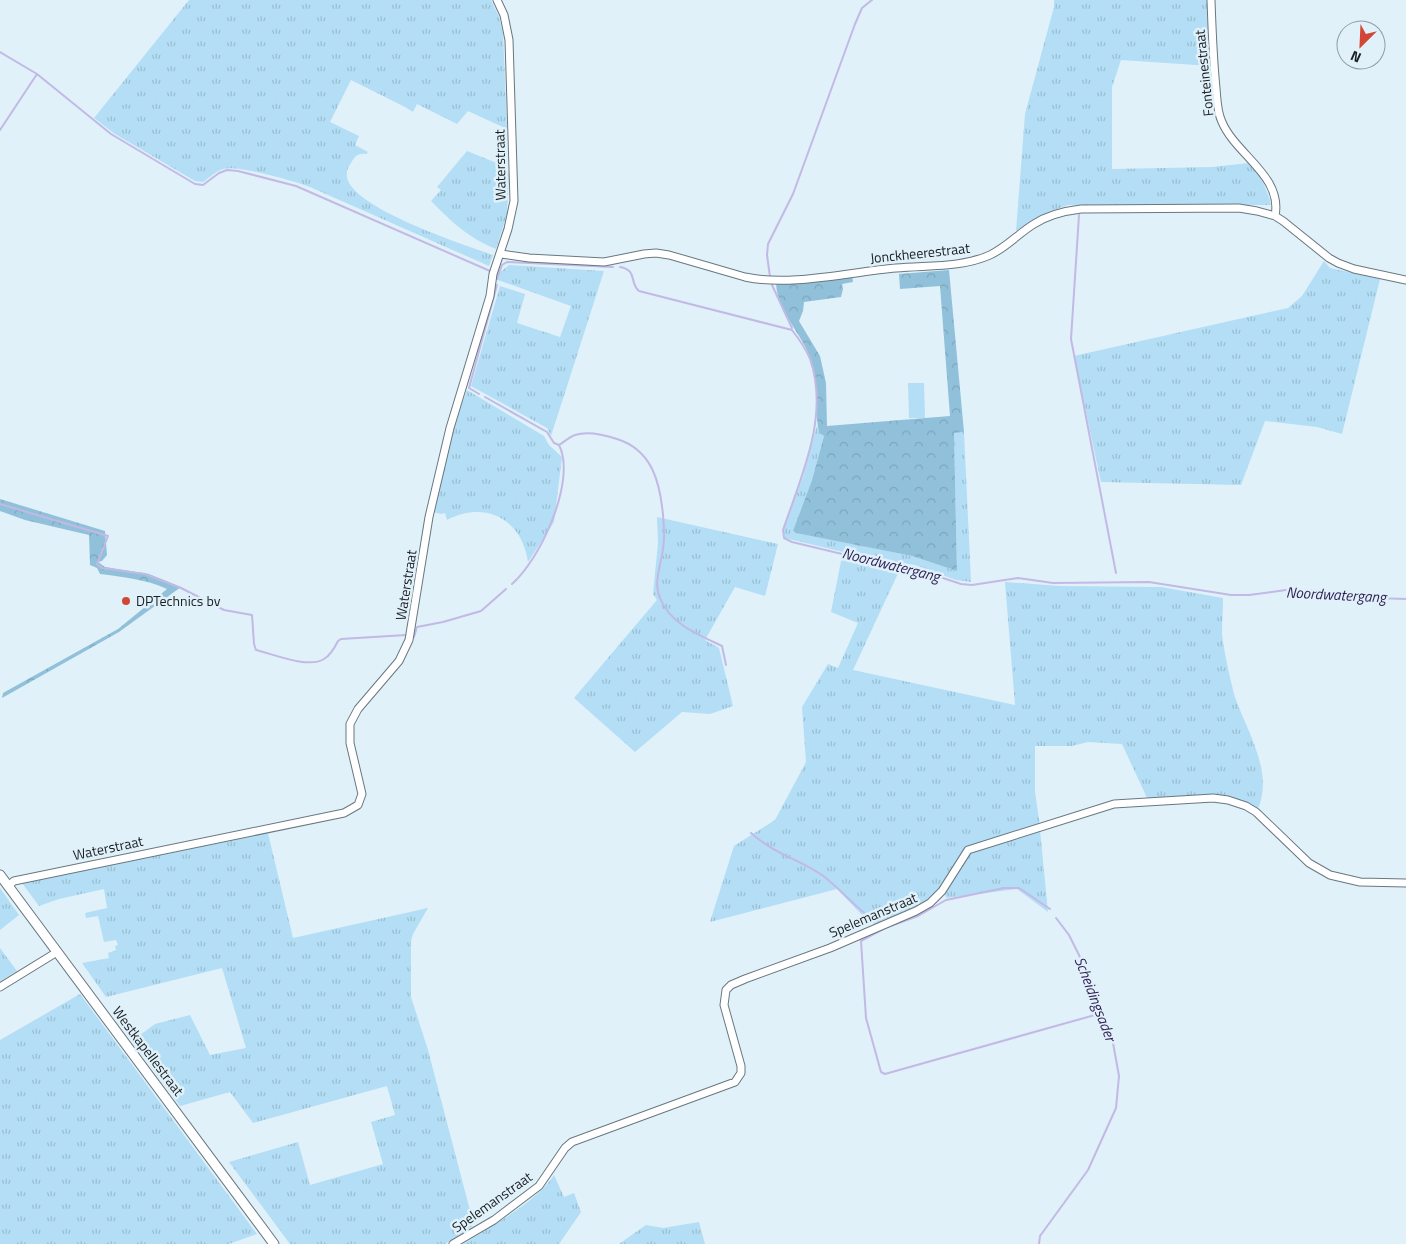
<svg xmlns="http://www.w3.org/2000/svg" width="1406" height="1244" font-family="'Titillium Web',sans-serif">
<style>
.grass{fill:url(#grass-tufts)}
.forest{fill:url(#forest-crowns)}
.garden{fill:#b3def5}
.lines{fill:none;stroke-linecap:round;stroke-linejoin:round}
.stream{stroke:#c2b9e5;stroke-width:2}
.minor-casing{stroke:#69777f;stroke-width:9}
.tertiary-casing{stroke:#69777f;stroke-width:11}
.minor{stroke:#fff;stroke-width:7}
.tertiary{stroke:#fff;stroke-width:9}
.poi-dot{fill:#d34635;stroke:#e0f1fa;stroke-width:2}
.labels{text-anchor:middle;stroke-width:5;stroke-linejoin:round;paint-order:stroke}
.street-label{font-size:14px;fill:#191e22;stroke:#e0f1fa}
.poi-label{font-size:14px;fill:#191e22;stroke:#e0f1fa;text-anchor:start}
.water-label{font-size:15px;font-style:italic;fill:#2f1d52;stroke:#e0f1fa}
</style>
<defs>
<pattern id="grass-tufts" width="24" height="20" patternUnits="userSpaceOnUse" patternTransform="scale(1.25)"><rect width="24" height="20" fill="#b3def5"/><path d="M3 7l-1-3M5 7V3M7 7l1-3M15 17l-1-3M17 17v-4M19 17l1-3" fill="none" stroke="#99bed2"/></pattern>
<pattern id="forest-crowns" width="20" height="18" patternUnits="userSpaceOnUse" patternTransform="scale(1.25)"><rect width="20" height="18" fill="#91c1da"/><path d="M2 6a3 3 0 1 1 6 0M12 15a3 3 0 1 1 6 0" fill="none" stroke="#7ca5bb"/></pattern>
</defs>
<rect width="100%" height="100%" fill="#e0f1fa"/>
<path class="grass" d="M189,0H491L499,17L503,33L507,129L468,111L457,124L417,104L413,112L405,107L351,80L330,122L359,136L355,145L368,152L366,154C358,153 355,156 351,163C348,167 346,172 347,177C351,208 465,245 493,255L489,266L310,187C293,181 239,165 223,169C216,171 209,178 203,182L195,181L115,134L94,118Z
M1054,0H1208L1211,66L1121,60L1112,87V169L1212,167L1249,163C1259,175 1268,189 1271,205H1068L1049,212L1016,231L1025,114L1054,7Z
M467,151L504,166L509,173L507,214L496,249C467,237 453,223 431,201L441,190L437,187Z
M1324,261L1330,268L1380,279L1342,434L1317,427L1265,421L1241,485L1101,482L1074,356L1288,308L1302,296Z
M509,265L604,271L551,436L547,428L471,386L500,286L525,294L517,323L560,337L571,306L495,279L497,275Z
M467,390L544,436L549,445L562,457L554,522L528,562C522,519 485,500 447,520L445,513L441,514L433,512L453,428Z
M817,425L819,433L824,436L812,480L793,532L912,556L957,571L954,433L964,432L971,582L956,580L915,565L864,557L785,538L783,530L803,477Z
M657,517L778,544L765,596L735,587L705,640L719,648L733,706L710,714L682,712L635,752L574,698L657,600L653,594L658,543Z
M842,556L901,567L853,670L1015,705L1005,582L1060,586L1161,587L1223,598C1223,609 1222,621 1222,633C1223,647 1231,683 1235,697C1247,732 1275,773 1257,811L1238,802L1148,800L1122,744L1088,742L1072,746H1035V792L1040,826L969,847L941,890L928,902L875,926L871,920L861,914L837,889L710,922L734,846L775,820L806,762L802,707L828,664L838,668L858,623L831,612Z
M267,829L293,938L428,908L413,934L411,941V997L428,1050L473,1222L472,1227L445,1244H290L229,1162L298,1142L310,1185L383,1164L371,1122L395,1115L387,1086L253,1123L230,1092L180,1106L154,1071L158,1068L136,1038L155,1024L190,1015L210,1055L246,1048L222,968L106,997L82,963L109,958L108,953L116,950L115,946L118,945L116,940L104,942L98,916L86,918L85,913L107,908L104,889L59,899L39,906L22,883Z
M1040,830L1048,912L1017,889L947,898L943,893L968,855L973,852Z
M0,888L19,915L0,930Z
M0,948L17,971L0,981Z
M80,994L257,1234L229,1244H0V1040Z
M554,1175L564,1197L574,1193L581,1212L559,1244H463C488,1229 540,1199 554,1175Z
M699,1222L705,1244H619L646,1225L663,1228Z"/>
<path class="forest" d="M949,270L964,432L954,433L957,571L912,556L796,533L793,531L812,480L824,436L819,433C814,408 819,384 811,360C802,333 777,312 776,283L852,274L853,282L842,284L843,289L841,297L804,302L803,311L799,321L820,356L826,383L827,426L950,416L940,286L900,289L899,274Z
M0,499L105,531L107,555L102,561L98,562L105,567L149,574L181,587L119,632L2,698L3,693L118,629L167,589C145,579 123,577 100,574L97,568L90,565L89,535L25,520L0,511Z"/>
<path class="garden" d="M908,383H924L925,418H909Z"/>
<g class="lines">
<path class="stream" d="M0,52L37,74L111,134L195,184L203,185L219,173L227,170L238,171L296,186L490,271
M0,130L37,74
M1079,215L1071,339L1116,573
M620,267C638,270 629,283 639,291L792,330C799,339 806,349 810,359C830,416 801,477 783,530L784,538L792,542L867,560L910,567L961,584L972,585L1018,578L1053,583L1149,582L1231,595H1249L1286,590H1309L1342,592L1375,598L1406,599
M770,277L767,255L768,244L793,194L855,24L862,8L872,0
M497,279L502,265L507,262L613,267
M772,285L792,328
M479,394L469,388L497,285
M485,397L547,432L554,443L559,445C577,480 540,560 512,584
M559,445C564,442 569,437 575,435C587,431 605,435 617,439C652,450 660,482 663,515C664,526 665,538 663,549C661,565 653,583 660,598C670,624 699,635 722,646L726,665
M0,504L108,536L97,564L102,568L145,574L181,588L224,610L252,615L254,644L256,650C273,654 308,669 324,659C331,655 335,647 338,641L341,639L406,635
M412,636L414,637L417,627L443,622L481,611L506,589
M751,833C773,853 798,859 822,875C841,889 855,908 875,921L880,920
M1050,909L1019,888H1004L946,900L918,916L885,928L861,941L866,1018L881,1072L885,1074L892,1072L1102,1013
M1039,1244L1040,1236L1088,1170L1116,1108L1119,1076L1111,1032L1079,955L1069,935L1056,918"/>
<g class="minor-casing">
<path id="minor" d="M1211,0C1212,29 1213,59 1216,88C1217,100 1217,112 1222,122C1236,155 1283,176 1275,216
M501,254L529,258L604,262L644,254L656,253L669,255L745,277C789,287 850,272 896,268C927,265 961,268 990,255C1007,247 1019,233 1034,224C1048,215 1064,211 1081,209L1239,208L1257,211L1275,216L1283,221L1329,258L1338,263L1354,269L1406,280
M8,886L14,881L344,813L358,805L362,794L350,743V724L358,709L399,661L409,640L429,517L450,428L490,296L493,274L508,229L514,201L509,40L504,15L497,0
M0,987L57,952
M453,1244L494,1220L539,1186L565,1148L572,1142L735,1082L741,1073V1066L724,1005L726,990L731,985L745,979L830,948L916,911L930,903L942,891L968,850L1114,804L1213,798L1228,800L1246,806L1256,812L1309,863L1330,875L1360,882L1406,883"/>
</g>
<g class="tertiary-casing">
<path id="tertiary" d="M0,875L274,1244"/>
</g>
<use href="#minor" class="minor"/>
<use href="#tertiary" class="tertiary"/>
</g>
<circle class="poi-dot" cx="126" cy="601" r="5"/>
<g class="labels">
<g class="street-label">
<text transform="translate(1204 73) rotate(-96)" y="5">Fonteinestraat</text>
<text transform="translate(500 165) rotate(-91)" y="5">Waterstraat</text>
<text transform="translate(920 253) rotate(-6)" y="5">Jonckheerestraat</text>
<text transform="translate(406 585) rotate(-81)" y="5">Waterstraat</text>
<text transform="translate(108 848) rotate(-12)" y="5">Waterstraat</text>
<text transform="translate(873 915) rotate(-23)" y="5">Spelemanstraat</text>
<text transform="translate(148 1051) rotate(53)" y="5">Westkapellestraat</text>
<text transform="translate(492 1202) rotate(-35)" y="5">Spelemanstraat</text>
</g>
<g class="poi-label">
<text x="136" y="606">DPTechnics bv</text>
</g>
<g class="water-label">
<text transform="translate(891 565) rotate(14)" y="5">Noordwatergang</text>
<text transform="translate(1336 595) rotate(3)" y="5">Noordwatergang</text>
<text transform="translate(1095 999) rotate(69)" y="5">Scheidingsader</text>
</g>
</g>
<g transform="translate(1361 45) rotate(204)"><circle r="24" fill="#e0f1fa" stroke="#909da4"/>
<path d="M0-4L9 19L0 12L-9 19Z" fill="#d34635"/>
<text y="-8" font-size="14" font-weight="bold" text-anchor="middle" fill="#191e22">N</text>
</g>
</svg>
